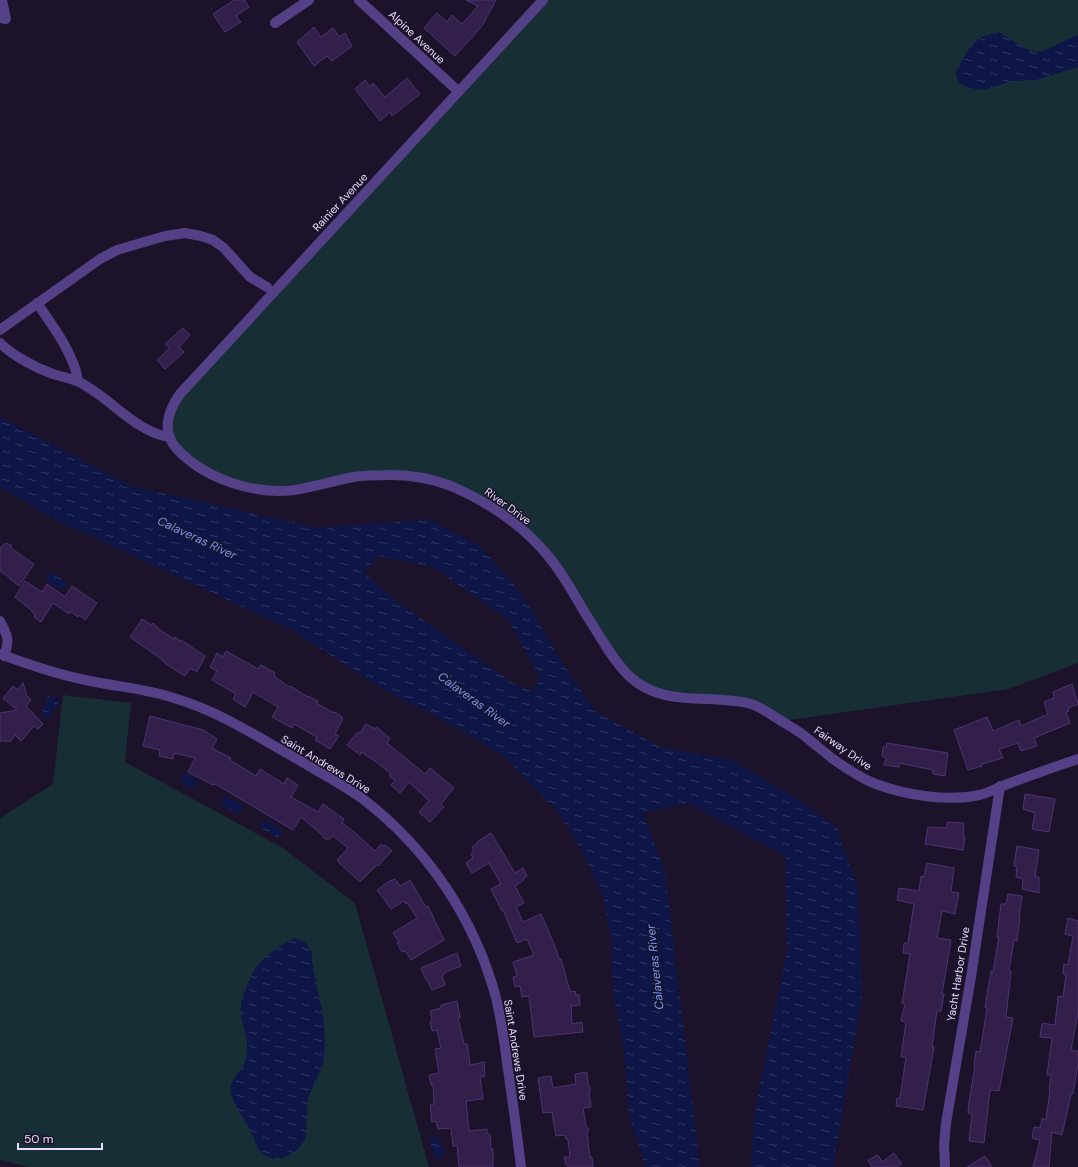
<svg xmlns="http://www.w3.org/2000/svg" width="1078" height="1167" font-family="'DM Sans',sans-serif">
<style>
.grass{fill:#162e34}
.water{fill:url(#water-ripples);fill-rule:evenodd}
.building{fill:#321f4a;stroke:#4f3375}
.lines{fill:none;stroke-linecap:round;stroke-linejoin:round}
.minor{stroke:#534086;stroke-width:10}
.labels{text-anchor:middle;stroke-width:3;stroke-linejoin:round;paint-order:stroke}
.street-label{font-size:11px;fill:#e8ddfd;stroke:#1c122a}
.water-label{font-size:12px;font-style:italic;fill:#709af8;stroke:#1c122a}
</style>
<defs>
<pattern id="water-ripples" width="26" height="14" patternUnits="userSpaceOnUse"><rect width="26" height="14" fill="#0e1647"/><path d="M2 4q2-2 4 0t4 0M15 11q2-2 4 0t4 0" fill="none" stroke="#313762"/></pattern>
</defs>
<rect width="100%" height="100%" fill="#1c122a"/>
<path class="grass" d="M543,0H1078V663L1009,689L782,721L750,704L676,698L641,685L611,654L549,557L471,495L404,475L255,488L205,470L173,445L168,416L180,394Z
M63,695L131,703L125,762L283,848L355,903L429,1167H29L0,1160V818L53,784Z"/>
<path class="water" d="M999,32L1032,52L1043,51L1078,35V67L1036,80L1013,81L983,90L968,88L958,82L956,72C962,62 968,46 978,40C984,35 992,34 999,32Z
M0,417L131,486L318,528L428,519L480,546L523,595L560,659L595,711L660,747L732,760L799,800L837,828L858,889L862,997L833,1167H751L754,1115L787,950L785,856L689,803L643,813L665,872L700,1167H645L643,1158L629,1116L624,1050L613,992L611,938L603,896L582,851L559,813L505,757L454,726L384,690L290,629L54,519L0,487ZM378,556L433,567L508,620L540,678L533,692L513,683L395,600L364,573Z
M50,572L54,575L57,574C60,579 64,579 67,583L65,587L60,589L54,584H49L46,578Z
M48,695L60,700L49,719L41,715Z
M185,774C191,773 197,779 198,785L191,788L186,787L181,777V775Z
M225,795L244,806L239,815L220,804Z
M264,821L269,823L273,821L274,825L280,828L283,833L278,837H276L260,828V824Z
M295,938L306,943L312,953V962L324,1021L325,1048L322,1068L308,1097L306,1137C300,1153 276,1167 262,1153C256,1148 255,1140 252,1134C246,1121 235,1108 231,1093C228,1081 240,1073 244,1064C247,1058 247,1052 247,1046C247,1032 239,1018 241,1003C241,999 244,994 246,989C248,984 250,978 253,972C262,957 280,945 295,938Z
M436,1136C442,1139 441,1146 445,1152L443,1157L440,1158H436L430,1143L431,1137Z"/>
<path class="building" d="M234,0H244L249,7L236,16L241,22L225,32L213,14Z
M466,0H496L482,26L455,56L424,28L437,13L447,22L452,15L462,24L478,6Z
M314,27L321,37L333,28L339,37L345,33L352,46L332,61L327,56L314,66L297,42Z
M407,78L420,94L392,116L390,112L380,121L355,89L365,80L370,87L373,83L385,97Z
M183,328L190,335L179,347L184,352L165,369L157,360L170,348L165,344Z
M6,543L11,545V548L34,564L19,586L10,579V578L0,571V548Z
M25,581L42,592L47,584L65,597L72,586L97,603L85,620L79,615L78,617L70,611L69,614L53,603L41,622L34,617L35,615L32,612V611L15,597Z
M142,619L152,625L153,623L159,629L174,639L175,637L181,642V640L205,656L197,672L190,668L185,676L166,664L161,659L130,637Z
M226,651L258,669L261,665L275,673L274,676L289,687L290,686L308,697V696L318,701L316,703L334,713L335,712L343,718L335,734L339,736L330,749L315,740L317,737L294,724L292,728L272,717L278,707L253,692L245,707L233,699L236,694L212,680L217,671L210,667L217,653L223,657Z
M23,683L27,696L31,700L26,706L43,724L38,729L34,726L21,741L15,735L11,741H0V713L17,710L3,698L13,686L18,690Z
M1072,684L1078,704L1068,708L1069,711L1066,712L1070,723L1034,738L1037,746L1021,751L1018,743L999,749L1003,758L982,764V766L968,770L954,730L987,717L993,731L1019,720L1021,726L1048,714L1044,702L1054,698L1053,692Z
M150,716L203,730L217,739L212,748L231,758L230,760L256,776L260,769L284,784L287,778L298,785L291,797L318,812L323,804L344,819L342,823L353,831L375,851L381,844L383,846L385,845L392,851L378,866L377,865L360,882L338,862L339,861L337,860L348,848L333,836L330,839H325L320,833L301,817L293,830L217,785L214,784L213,785L188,772L195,758L174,753L173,759L159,756L160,750L143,746Z
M366,724L375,729L376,727L384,733L390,738L387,743L425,774L430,768L454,788L441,804L444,807L430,822L419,812L429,801L409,782L400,793L391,785L395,780L389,776L391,774L375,761L361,752L360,755L347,745L358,732L360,733Z
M887,743L948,753L945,776L933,774V770L899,763V767L884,765L886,758L882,756L883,747H886Z
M1025,794L1055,799L1049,832L1032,829L1035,813L1023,809Z
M947,822L964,823L963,835L965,836L963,850L925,844L928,827L947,828Z
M491,833L515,873L523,868L527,876L523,879L524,880L515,886L524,903L516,907L523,922L541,914L554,944L559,959H561L570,992L575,991L576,995H579L580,1005L571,1006L572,1024L582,1022L583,1032L534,1037L529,996L522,997L520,986L515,987L513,977L517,976L513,962L534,955L527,939L517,943L503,910L502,911L491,889L501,884L489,863L472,873L466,863L473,858L471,854L474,852L472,847L478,843L477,842Z
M1017,846L1039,850L1035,877H1039V893L1022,889L1023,879L1016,877L1017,867L1014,866Z
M927,863L954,868L951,892L959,893L955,914L942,911L937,938L951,940L942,994H944L941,1011H937L932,1047H934L923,1110L896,1106L897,1098H900L906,1057H901L906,1022L901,1021L905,1004L902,1003L910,954L903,953L904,943H908L914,904L897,900L899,888L919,891L921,876L924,877Z
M395,879L400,886L410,880L426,907L428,906L444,940L411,960L405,951L402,952L397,943L399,942L393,933L417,918L407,902L406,904L404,901L391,909L377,890L388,882Z
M1008,894L1022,896L1019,917H1020L1017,941L1014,940L1009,970L1011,971L1006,1017L1013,1018L999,1091L990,1090L984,1143L969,1141L972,1114L968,1113L969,1102L975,1065H974L976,1051L980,1052L987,1008L985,1007L991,971L993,972L999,937H997L1001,904H1006Z
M1068,918L1078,921V1013L1071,1050L1078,1051V1064L1073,1094H1071L1062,1135L1052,1132L1049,1167H1033L1040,1140L1032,1138L1034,1127L1040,1128L1042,1119H1046L1050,1091L1049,1090L1051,1075H1047L1052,1038L1040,1037L1042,1023L1055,1025L1058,996L1063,997L1066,975L1063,974L1064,964L1068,965L1073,936L1065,934Z
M457,953L461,966L446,972L442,976L445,985L432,990L427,979L426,980L421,968Z
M457,1001L460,1018H458L464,1044H467L468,1049L470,1065L484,1062L485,1076L480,1077L483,1099L466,1101L469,1131L487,1129V1133L490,1135L491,1149H493V1167H459L457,1146H453L451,1128L438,1129L436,1121L432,1122L430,1105L434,1104L433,1084L431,1085L429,1075L439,1073L435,1049L441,1048L437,1030L432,1031L430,1022L432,1021L430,1011L441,1008V1005Z
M587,1072L588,1085L590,1087V1091L589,1093L591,1107L583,1108L586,1126L589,1130L587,1132L590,1157H592L593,1167H568V1165H566L564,1157H570L568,1139H566L565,1135L556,1136L552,1112L543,1113L538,1078L551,1076L553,1088L576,1084L575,1074Z
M894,1153L902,1164L896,1167H872L868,1160L878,1155L882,1162Z
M985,1156L992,1167H967Z"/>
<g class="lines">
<path class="minor" d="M359,0L458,91
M543,0L180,394C168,411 161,432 177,449C205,479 254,495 294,490C314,487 333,481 353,477C366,475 380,475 392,475C412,475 433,479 451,486C488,502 524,526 549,557C563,574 574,594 585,613C599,634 611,658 629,676C664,709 709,693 751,704C761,707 770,714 780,720C789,726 799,731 807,738C816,745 824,752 833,759C847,769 860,778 876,784C905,795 948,802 979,795C989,793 996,788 1005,785C1029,776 1054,767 1078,759
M0,18L6,19L2,0
M275,23L309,0
M37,303C50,322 65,342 73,363C76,369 77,375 78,381
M0,330L100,259L117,250L165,236L185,233L201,236L213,240L224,248L250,277L267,287
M0,343C13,356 36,368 53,374C62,377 71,378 79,382C110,397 136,433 170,437
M0,621C8,636 10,640 4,656
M0,654C29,665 59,675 90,681C119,687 149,689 177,699C220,712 258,737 297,759C319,772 342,784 363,799C428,849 475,919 496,998C502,1022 505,1046 508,1070C513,1102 517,1135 521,1167
M945,1167L944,1145L946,1123L971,977L1000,786"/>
</g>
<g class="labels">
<g class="street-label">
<text transform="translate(417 37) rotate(43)" y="4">Alpine Avenue</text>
<text transform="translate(340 202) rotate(-47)" y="4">Rainier Avenue</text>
<text transform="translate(508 506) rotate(36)" y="4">River Drive</text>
<text transform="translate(843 748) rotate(35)" y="4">Fairway Drive</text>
<text transform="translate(326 764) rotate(31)" y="4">Saint Andrews Drive</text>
<text transform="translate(958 974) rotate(-81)" y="4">Yacht Harbor Drive</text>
<text transform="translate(516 1050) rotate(81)" y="4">Saint Andrews Drive</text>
</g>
<g class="water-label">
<text transform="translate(197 538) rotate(25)" y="4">Calaveras River</text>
<text transform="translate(474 700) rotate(36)" y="4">Calaveras River</text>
<text transform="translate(655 967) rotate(-96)" y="4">Calaveras River</text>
</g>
</g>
<path d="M18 1143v6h84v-6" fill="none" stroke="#e8ddfd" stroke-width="2"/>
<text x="24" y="1143" font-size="12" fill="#e8ddfd" stroke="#1c122a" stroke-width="3" paint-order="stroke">50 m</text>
</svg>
